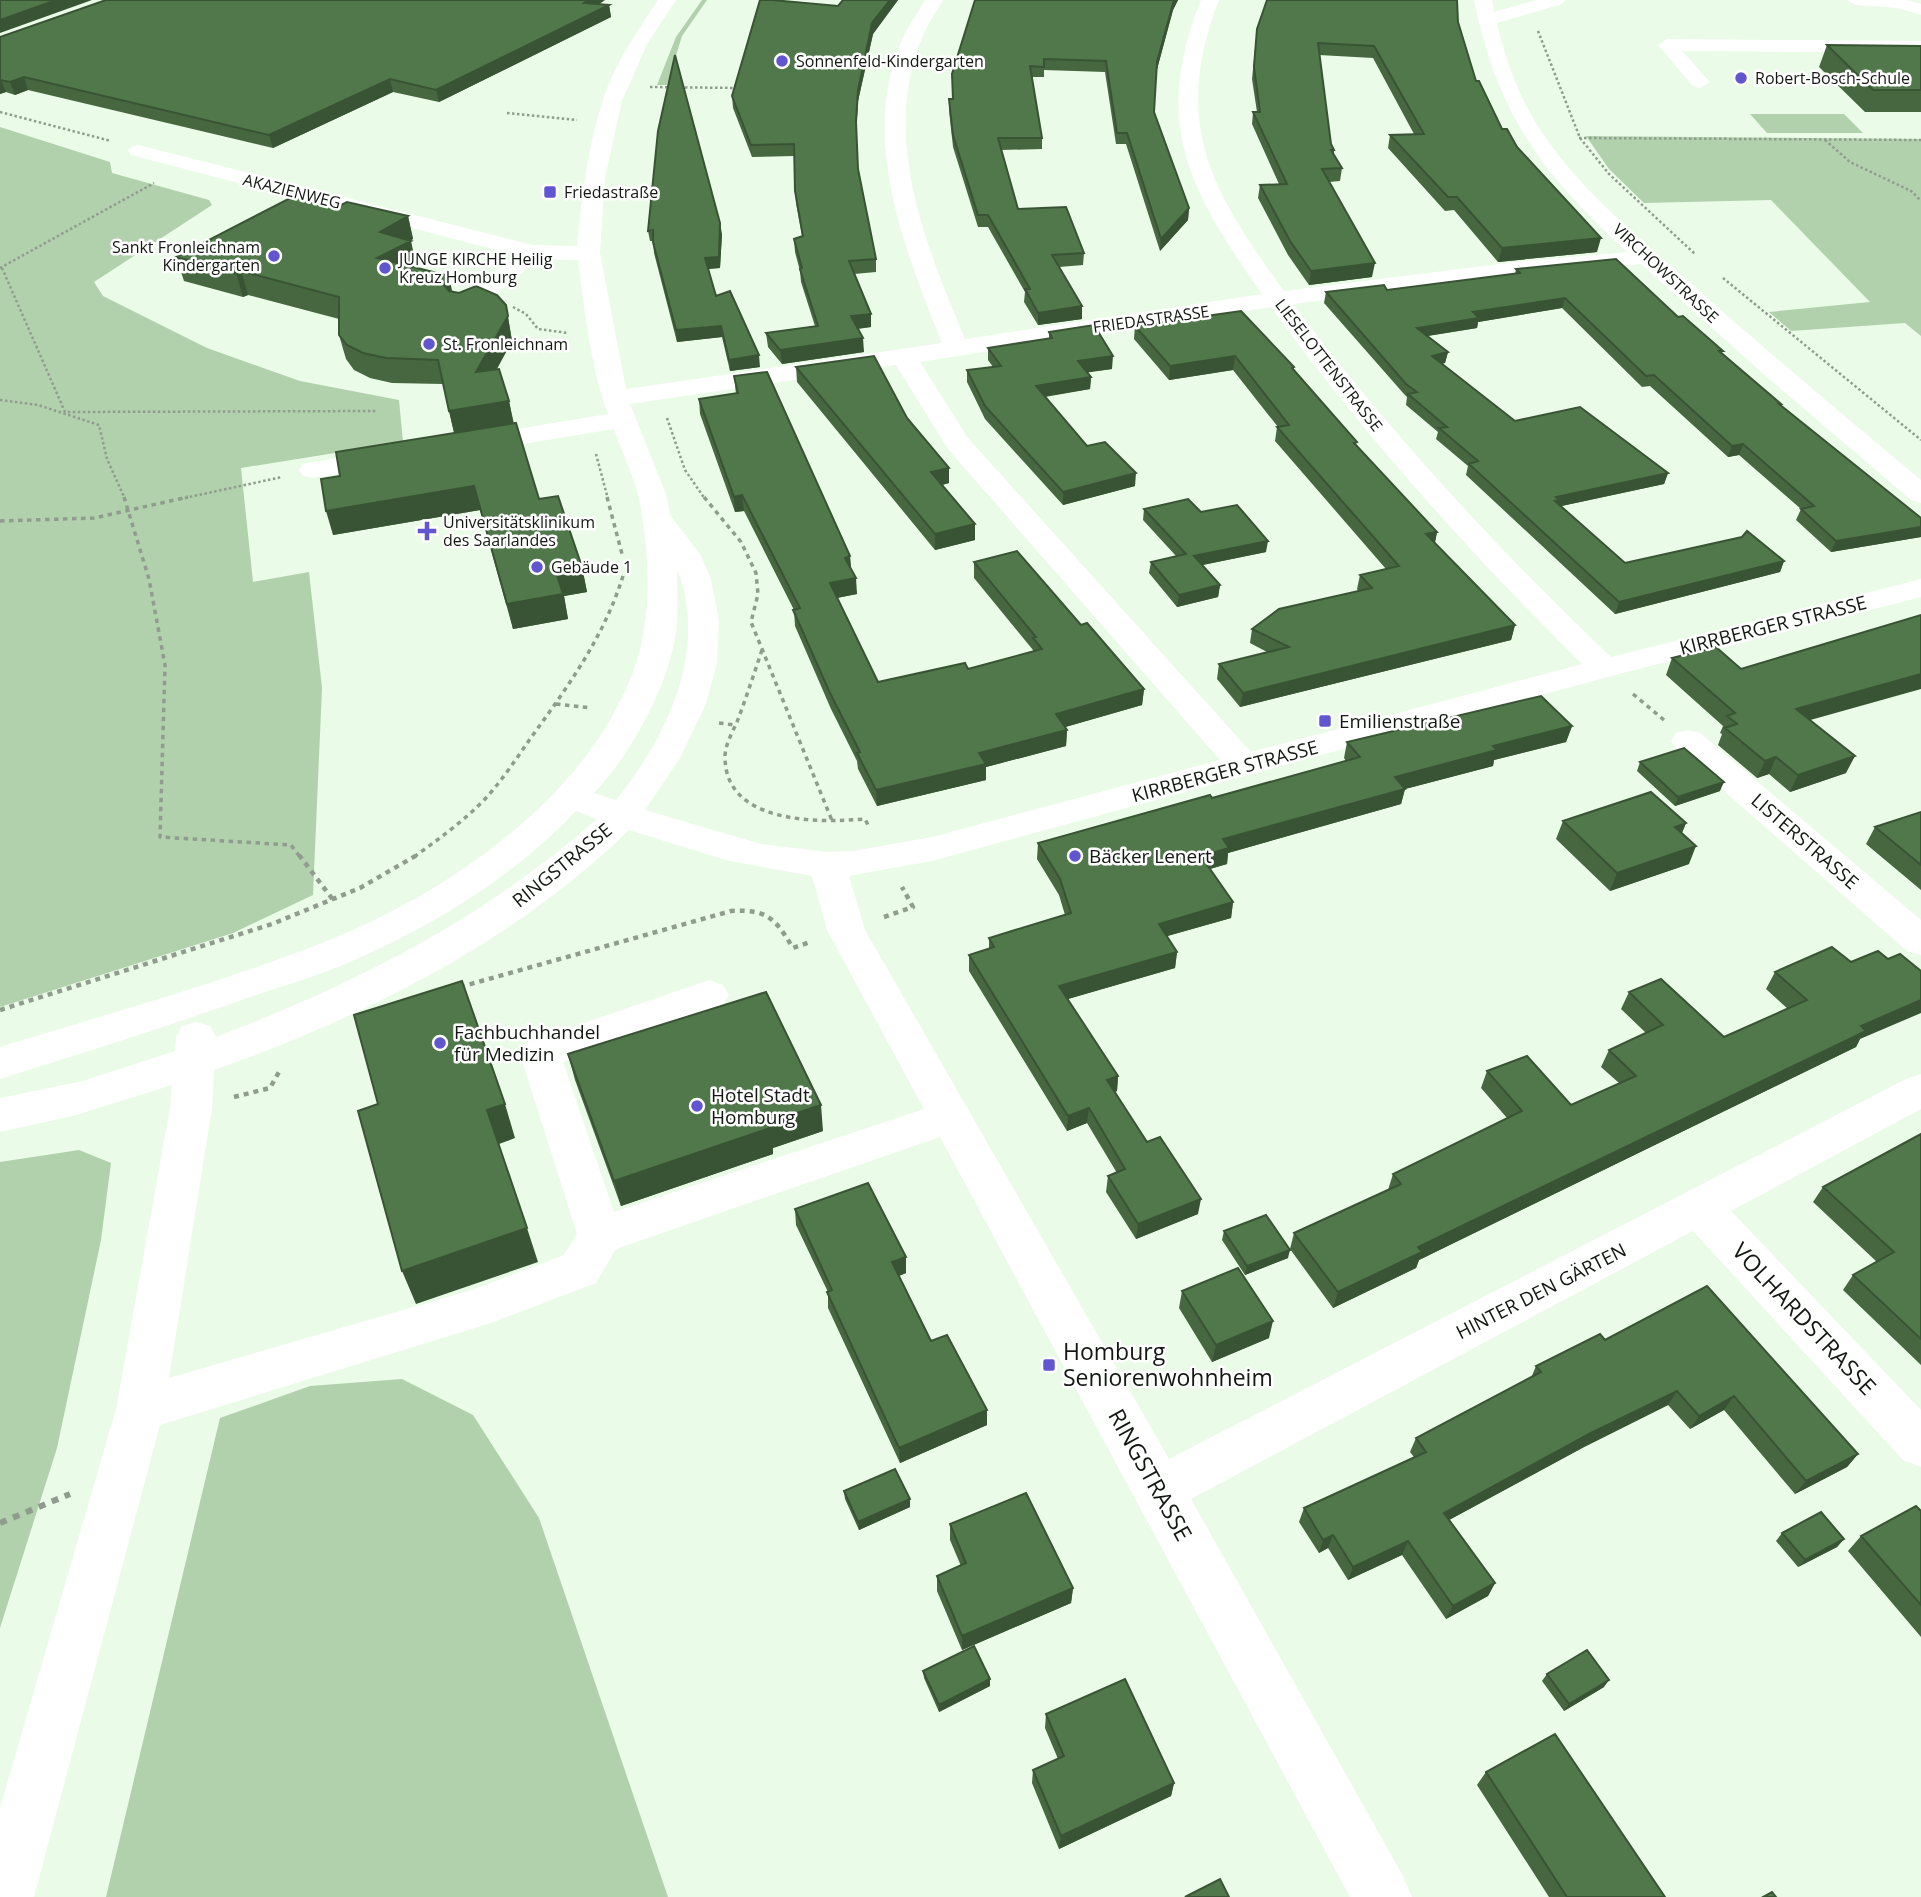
<svg xmlns="http://www.w3.org/2000/svg" width="1921" height="1897" font-family="'Open Sans',sans-serif">
<style>
.green{fill:#b1d0ac}
.lines{fill:none;stroke-linecap:round;stroke-linejoin:round}
.path-far3{stroke:#909d8e;stroke-width:2.5;stroke-dasharray:2.5 2.5;stroke-linecap:butt}
.path-far2{stroke:#909d8e;stroke-width:3.5;stroke-dasharray:4.5 4.5;stroke-linecap:butt}
.path-far1{stroke:#909d8e;stroke-width:4.5;stroke-dasharray:5 5;stroke-linecap:butt}
.path{stroke:#909d8e;stroke-width:6;stroke-dasharray:7 7;stroke-linecap:butt}
.minor{fill:#fff;fill-rule:evenodd}
.wall{fill:#466740}
.shaded-wall{fill:#395434}
.building{fill:#51784b;stroke:#395434;stroke-width:2}
.poi-dot{fill:#6156cf;stroke:#fff;stroke-width:2.5}
.labels{text-anchor:middle;stroke-width:5;stroke-linejoin:round;paint-order:stroke}
.far-poi-label{font-size:16px;fill:#131912;stroke:#fff;text-anchor:start}
.far-street-label{font-size:16px;fill:#131912;stroke:#fff}
.street-label{font-size:19px;fill:#131912;stroke:#fff}
.poi-label{font-size:19px;fill:#131912;stroke:#fff;text-anchor:start}
.near-street-label{font-size:23px;fill:#131912;stroke:#fff}
.near-poi-label{font-size:23px;fill:#131912;stroke:#fff;text-anchor:start}
</style>
<rect width="100%" height="100%" fill="#eafbe7"/>
<path class="green" d="M702,0H707L682,36L667,85H657L676,37Z
M1750,114H1844L1863,133H1767Z
M0,127L110,162L112,173L209,200L212,205L94,282L103,296L207,348L300,381L399,400L403,442L241,468L253,582L309,572L322,688L313,895L233,933L0,1007Z
M1586,136L1921,139V336L1905,323L1791,331L1769,312L1870,302L1771,200L1644,203L1609,169Z
M79,1150L111,1163L101,1240L57,1448L0,1628V1162Z
M402,1379L473,1415L539,1518L668,1897H106L220,1418L310,1386Z"/>
<g class="lines">
<path class="path-far3" d="M1538,31L1580,138L1609,174L1695,254
M650,87L739,88
M0,112L111,141
M507,113L577,120
M1579,138L1921,140
M1825,140L1850,162L1911,191L1921,201
M0,268L154,183
M2,268L65,412L377,411
M1723,278L1921,440
M513,307L526,314L538,329L568,333
M0,400L38,405L99,425L107,459L125,499
M667,418L685,470L705,499
M596,454L608,499
M180,499L282,477"/>
<path class="path-far2" d="M124,497L149,579L165,665L160,837L291,845L300,857
M607,497L622,554
M704,497L741,542L756,573L758,594L751,622L833,823
M0,521L94,518L188,497
M762,650C754,674 746,698 737,722C732,733 725,745 725,757C725,824 818,823 865,819L869,827
M1633,694L1664,720
M556,704L591,708
M719,723L735,725
M414,857C436,841 458,825 477,807C498,787 514,762 530,739C567,688 604,637 623,576"/>
<path class="path-far1" d="M299,855L334,901
M884,917L913,907L902,887
M460,987L731,911C767,909 775,918 793,948L810,942
M0,1010L272,924L360,888L417,855
M234,1097L270,1088L280,1070"/>
<path class="path" d="M0,1523L70,1494"/>
<path class="minor" d="M658,0H676L647,44L622,101L605,178L600,253L626,389L942,343C905,250 860,141 901,42C907,28 917,14 925,0H943C935,14 925,28 920,43C882,142 927,248 965,339L1262,294C1190,191 1151,125 1201,0H1219C1171,124 1211,190 1284,291L1516,262L1627,252C1542,173 1498,116 1474,0H1492L1494,12L1537,0H1565L1562,4L1497,23C1506,61 1519,98 1541,131C1580,189 1634,234 1686,279C1763,348 1842,414 1921,480V503L1911,500L1760,371L1641,264L1516,276L1293,304C1387,429 1497,549 1611,657L1921,579V597L1615,675L932,861L849,876L865,930L1169,1459L1906,1079L1921,1074V1109L1731,1211L1921,1410V1467L1903,1460L1693,1231L1191,1499L1403,1876L1412,1897H1350L940,1137L616,1249L596,1283L491,1323L160,1425L34,1897H0V1808L116,1409L170,1108L172,1085L73,1116L0,1132V1098L83,1081L175,1051L176,1037L182,1026L196,1022L210,1026L216,1037C355,984 485,918 597,819L576,811C513,877 435,925 352,961C319,976 282,986 247,998C166,1027 83,1053 0,1079V1047C108,1014 217,984 322,943C445,895 586,799 633,672C653,619 650,554 639,499C634,476 622,452 614,429L468,453L458,451L454,445L458,439L468,437L608,414C590,366 585,311 578,260L539,259L473,313L464,315L455,313L452,308L455,303L516,255L131,155L128,151L131,147L138,145L533,245L577,246C582,197 587,150 602,103C613,66 637,32 658,0ZM1271,307C1363,435 1470,553 1582,664L1251,752L968,438L920,362ZM896,365L948,449L1220,760L932,837L853,851L827,852L761,844L645,810L680,758L706,704L717,663L719,620L711,579L700,554L670,515L667,497L630,404ZM677,569C709,650 667,737 616,800L594,793C633,752 672,680 677,624C678,606 677,587 677,569ZM629,830L729,861L812,876L827,930L924,1109L614,1212L563,1062L723,1005L729,995L723,985L709,980L526,1043L520,1054L577,1234L564,1255L472,1290L169,1378L212,1108L214,1070C365,1017 514,942 629,830Z
M1847,0H1907L1921,4V15L1897,8L1856,5Z
M1667,39L1921,41V53L1682,51L1710,82L1700,88L1693,86L1658,45Z
M388,450L398,452L402,458L398,464L313,478L303,476L299,470L303,464L313,462Z
M1688,730L1700,733L1921,920V955L1907,951L1676,749L1671,741L1676,733Z"/>
</g>
<path class="wall" d="M843,0H898L873,34L858,101L856,133L858,169L876,259V272L854,274L871,314V327L858,329L864,352L782,364L768,347L766,333L815,326L801,282L800,271L795,252L794,239L802,236L796,203L794,156L752,157L733,108L732,96L838,6Z
M975,0H1178L1173,10L1156,73L1154,112L1189,208L1188,220L1160,251L1126,144H1116L1105,72L1044,70V77H1032L1042,138V149L1001,150L1018,209L1084,253L1083,265L1059,267L1082,306V319L1038,325L1024,302L1025,292L988,227H978L953,147L949,110V99H953Z
M600,4L609,5L611,17L439,102L393,92L273,148L28,90L15,95L6,92L0,94V37Z
M1458,22L1476,81L1502,129L1517,147L1597,252L1498,262L1454,210L1445,211L1388,148L1390,135L1414,134L1373,58L1319,55L1331,144L1334,150V155L1342,168L1340,181L1329,182L1372,277L1309,285L1288,255L1258,198L1260,185L1279,184L1252,124L1253,112H1257L1252,79L1257,29Z
M1827,45L1921,46V112H1865L1819,67Z
M408,216L413,239L410,241L416,264L411,267L452,292L506,305L512,341L497,369L509,401L514,424L539,499L582,567L587,592L564,596L568,619L513,629L480,510L333,535L340,476L454,433L443,384L392,383L370,378L354,370L346,359L339,335V319L248,295L243,297L184,281L176,257Z
M648,231L722,234L720,268L708,269L716,296L760,367L730,371L722,337L677,342L654,253L653,241H650Z
M1516,269L1678,317L1723,351L1722,353L1781,406L1921,518V537L1831,552L1796,520L1801,509L1739,455L1728,457L1650,386L1642,387L1562,308L1478,322L1477,328L1427,336L1448,352L1445,363L1442,364L1515,421L1668,473L1664,484L1561,506L1625,563L1784,561L1780,572L1615,614L1466,475L1468,466L1436,439L1438,432L1406,405L1407,397L1404,394L1324,303L1326,292L1387,290L1515,274Z
M1135,326L1294,367V370L1357,442L1356,445L1437,532L1435,543L1515,625L1511,640L1240,707L1217,679L1219,664L1267,652L1250,643L1252,629L1358,591L1357,589L1360,575L1386,569L1275,441L1277,427H1278L1233,370L1169,380L1134,339Z
M1049,332L1112,369L1087,372L1091,377L1090,389L1045,397L1087,446L1135,486L1063,505L985,419L967,382V370L993,367L988,360V348L1049,339Z
M796,367L907,418L949,483L942,485L975,524V540L935,550L797,382Z
M734,376L850,556L851,568L857,594L837,598L878,682L968,669L1033,652V650L974,578V562L1081,625L1144,689L1142,705L1065,727L1067,730L1066,746L986,767V780L877,806L858,769L857,761L831,709L795,626L794,610L744,511L735,512L700,414L699,399L736,394Z
M1144,509L1201,512L1266,552L1202,565L1220,585L1218,597L1177,607L1149,573L1151,562L1176,556L1143,520Z
M1672,658L1741,669L1810,720L1846,773L1790,792L1769,774L1757,778L1718,745L1722,734L1720,733L1723,726L1666,675Z
M1572,726L1566,742L1494,760L1493,766L1405,789L1401,804L1228,853L1227,864L1210,869L1233,902L1231,918L1167,936L1177,952L1175,968L1067,999L1118,1076L1117,1091L1115,1092L1147,1142L1198,1214L1136,1239L1106,1192L1108,1176L1117,1173L1087,1123L1067,1131L969,971V955L989,949V938L1065,915L1059,895L1037,859L1038,843L1212,798L1346,761L1344,758L1347,742Z
M1640,762L1720,791L1675,806L1637,771Z
M1921,812V890L1866,844L1875,827Z
M1563,821L1686,823L1682,833L1689,864L1610,891L1556,839Z
M1775,972L1860,1039L1856,1047L1419,1260L1416,1268L1333,1308L1290,1249L1294,1233L1388,1190L1393,1174L1507,1118L1481,1088L1487,1071L1571,1105L1619,1083L1601,1067L1609,1050L1646,1033L1621,1009L1629,992L1724,1037L1788,1009L1766,989Z
M568,1054L823,1131L773,1148V1154L621,1206L575,1080Z
M1921,1134V1365L1843,1290L1853,1275L1877,1262L1813,1202L1823,1187Z
M795,1209L906,1257V1273L899,1276L931,1341L987,1425L900,1463L828,1308V1292L796,1225Z
M1224,1231L1288,1258L1245,1275L1222,1240Z
M1707,1286L1858,1454L1847,1467L1795,1494L1724,1410L1690,1429L1668,1405L1584,1447L1449,1520L1495,1583L1488,1596L1446,1619L1402,1555L1348,1580L1328,1548L1319,1553L1299,1522L1304,1508L1414,1457L1410,1452L1416,1438L1531,1378L1536,1366L1605,1340Z
M1182,1291L1269,1338L1212,1362L1179,1308Z
M844,1491L910,1507L859,1530L845,1499Z
M1921,1511V1637L1848,1551L1861,1536Z
M950,1524L1073,1588L1071,1603L962,1650L937,1591V1576L961,1566L950,1540Z
M1782,1533L1844,1539L1837,1547L1798,1567L1776,1541Z
M923,1671L990,1679V1686L939,1712L924,1678Z
M1547,1674L1604,1687L1564,1711L1542,1681Z
M1046,1714L1174,1783L1171,1796L1059,1849L1032,1783L1033,1770L1058,1759L1045,1728Z
M1486,1772L1665,1897H1549L1477,1785Z"/>
<path class="shaded-wall" d="M56,0H92L0,33V20Z
M588,0H605L586,14L584,3Z
M890,0H898L873,34L858,101L856,134V122L858,90L872,23Z
M1174,0H1178L1173,10L1156,73L1157,62Z
M609,5L611,17L439,102L436,90Z
M24,77L28,90L15,95L10,82Z
M390,79L393,92L273,148L269,135Z
M0,80H1L6,92L0,94Z
M1189,208L1188,220L1160,251L1161,239Z
M408,216L413,239L409,241H411L416,264L383,282L377,258L380,232Z
M720,223L722,234L720,268L706,269L705,258Z
M1601,238L1597,252L1498,262L1502,248Z
M1375,263L1372,277L1309,285L1311,271Z
M241,271L248,295L243,297L236,273Z
M449,276L454,300L444,285Z
M1565,298L1562,308L1478,322L1477,328L1415,338L1417,328L1473,312Z
M506,305L512,341L481,397L476,372Z
M1082,306V319L1038,325V313Z
M871,314V327L852,329L851,316Z
M721,326L722,337L677,342L676,330Z
M863,338L864,352L782,364L780,350Z
M1448,352L1445,363L1429,366L1432,356Z
M759,355L760,367L730,371L729,360Z
M1113,356L1112,369L1077,374L1078,361Z
M1235,356L1233,370L1169,380L1170,366Z
M1091,377L1090,389L1035,398L1036,386Z
M509,401L514,427L455,436L449,411Z
M1743,444L1739,455L1728,457L1732,446Z
M949,468V483L931,488V472Z
M1136,473L1135,486L1063,505V492Z
M1668,473L1664,484L1557,507L1556,511V497Z
M474,486L480,510L333,535L326,511Z
M742,495L744,511L735,512L734,497Z
M975,524V540L935,550V534Z
M1921,527V537L1831,552L1836,541Z
M1437,532L1434,546L1426,534Z
M1268,541L1266,552L1193,567L1194,556Z
M850,556L851,572L845,558Z
M1784,561L1780,572L1615,614L1619,602Z
M582,567L587,592L564,596L568,619L513,629L507,604L556,572Z
M856,578L857,594L831,599L830,583Z
M1220,585L1218,597L1177,607L1179,595Z
M1515,625L1511,640L1240,707L1243,693Z
M1921,674V689L1789,726L1796,709Z
M1144,689L1142,705L1055,730L1056,714Z
M1572,726L1566,742L1494,760L1493,766L1405,789L1401,804L1228,853L1227,864L1199,872L1201,856L1223,839L1395,777L1493,746Z
M1067,730L1066,746L986,767V780L877,806L876,790L979,753Z
M1855,756L1846,773L1790,792L1798,775Z
M1776,757L1769,774L1757,778L1765,761Z
M1724,782L1720,791L1675,806L1678,797Z
M1686,823L1678,842L1675,827Z
M1696,846L1689,864L1610,891L1617,873Z
M1233,902L1231,918L1157,939L1159,924Z
M1177,952L1175,968L1058,1002L1059,986Z
M1921,1000V1013L1860,1039L1856,1047L1419,1260L1416,1268L1333,1308L1338,1292L1418,1247L1861,1026Z
M1118,1076L1117,1091L1105,1096L1107,1080Z
M505,1104L515,1138L499,1144L487,1110Z
M821,1105L823,1131L773,1148V1154L621,1206L614,1181L767,1123Z
M1089,1108L1087,1123L1067,1131L1068,1116Z
M1201,1199L1198,1214L1136,1239L1138,1224Z
M527,1228L538,1262L416,1304L402,1271Z
M1290,1250L1288,1258L1245,1275L1247,1266Z
M906,1257V1273L893,1278L892,1262Z
M1273,1321L1269,1338L1212,1362L1216,1345Z
M1677,1391L1668,1405L1584,1447L1438,1526L1444,1513L1591,1433Z
M1734,1396L1724,1410L1690,1429L1699,1416Z
M987,1410V1425L900,1463L899,1448Z
M1858,1454L1847,1467L1795,1494L1806,1481Z
M910,1499V1507L859,1530L858,1522Z
M1333,1535L1328,1548L1319,1553L1323,1540Z
M1844,1539L1837,1547L1798,1567L1805,1560Z
M1408,1541L1402,1555L1348,1580L1353,1567Z
M1495,1583L1488,1596L1446,1619L1453,1606Z
M1073,1588L1071,1603L962,1650V1636Z
M990,1679V1686L939,1712V1705Z
M1609,1680L1604,1687L1564,1711L1569,1704Z
M1174,1783L1171,1796L1059,1849L1061,1836Z"/>
<path class="building" d="M0,0H56L0,20Z
M106,0H588L584,3L609,5L436,90L390,79L269,135L24,77L10,82L0,80V37Z
M760,0H772L838,6L843,0H890L872,23L858,90L856,122L858,169L876,259L849,261L871,314L851,316L863,338L780,350L766,333L818,326L800,269L802,268L794,239L803,236L795,191L794,144L751,145L732,96Z
M975,0H1174L1157,62L1154,112L1189,208L1161,239L1127,133H1117L1106,61L1044,59V67L1030,66L1042,138H998L1018,209L1066,207L1084,253L1052,255L1082,306L1038,313L1025,289H1030L988,215H978L953,135L949,99H953L952,74Z
M1267,0H1457L1458,22L1476,81H1479L1502,129H1507L1517,147L1601,238L1502,248L1457,197H1448L1390,135L1424,134L1374,46L1318,43L1331,144L1334,150H1331L1342,168L1322,169L1375,263L1311,271L1290,241L1260,185L1287,184L1253,112H1260L1254,67L1257,29Z
M1827,45L1921,46V90H1873Z
M675,55L720,223L719,257L705,258L716,296L730,291L759,355L729,360L721,326L676,330L653,242V230L648,231L658,131Z
M298,194L341,205L347,202L408,216L380,232L411,241L377,258L449,276L444,285L449,291L459,293L476,286L497,295L506,305L508,316L476,372L499,369L509,401L449,411L438,360L386,358L363,353L347,345L339,335V297L241,271L236,273L176,257Z
M1616,259L1678,317L1683,316L1723,351H1719L1781,404H1779L1921,518V527L1836,541L1801,509L1814,506L1743,444L1732,446L1654,375L1646,376L1565,298L1473,312L1479,318L1417,328L1448,352L1432,356L1515,421L1580,407L1668,473L1556,497L1559,500L1555,501L1625,563L1742,537L1747,531L1784,561L1619,602L1469,464L1478,461L1439,428L1447,427L1408,394L1417,392L1406,384L1326,292L1384,285L1387,290L1520,273L1516,269Z
M1241,311L1294,367L1292,368L1357,442L1354,443L1437,532L1426,534L1515,625L1243,693L1219,664L1289,647L1252,629L1279,609L1372,588L1360,575L1399,566L1277,427L1289,425L1235,356L1170,366L1135,326Z
M1094,325L1113,356L1078,361L1091,377L1036,386L1087,446L1105,442L1136,473L1063,492L985,406L967,370L1001,366L988,348L1052,338L1049,332Z
M874,356L907,418L949,468L931,472L975,524L935,534L796,367Z
M767,372L850,556L845,558L856,578L830,583L878,682L965,663L968,669L1042,649L1033,638L1036,637L974,562L1017,551L1081,625L1087,623L1144,689L1056,714L1067,730L979,753L986,764L876,790L857,753L860,752L830,693L793,610L800,608L742,495L734,497L699,399L738,393L734,376Z
M516,423L539,499L558,496L582,567L556,572L563,594L507,604L474,486L326,511L321,479L340,476L336,452Z
M1188,499L1201,512L1237,505L1268,541L1194,556L1220,585L1179,595L1151,562L1186,554L1144,509Z
M1921,615V674L1796,709L1855,756L1798,775L1776,757L1765,761L1725,728L1737,724L1727,716L1735,713L1672,658L1716,647L1741,669Z
M1541,696L1572,726L1493,746L1497,750L1395,777L1405,789L1223,839L1229,848L1201,856L1233,902L1159,924L1177,952L1059,986L1118,1076L1107,1080L1147,1142L1160,1137L1201,1199L1138,1224L1108,1176L1125,1169L1089,1108L1068,1116L969,955L994,947L989,938L1071,913L1060,879L1038,843L1210,795L1212,798L1360,757L1347,742Z
M1684,748L1724,782L1678,797L1640,762Z
M1651,792L1686,823L1675,827L1696,846L1617,873L1563,821Z
M1921,812V865L1875,827Z
M1832,947L1851,962L1878,951L1888,959L1900,954L1921,971V1000L1861,1026L1866,1031L1418,1247L1422,1252L1338,1292L1294,1233L1401,1184L1393,1174L1522,1111L1487,1071L1527,1056L1571,1105L1636,1076L1609,1050L1663,1025L1629,992L1661,979L1724,1037L1807,1000L1775,972Z
M462,981L505,1104L487,1110L527,1228L402,1271L358,1111L378,1104L354,1015Z
M766,992L821,1105L767,1123L770,1128L614,1181L568,1054Z
M1921,1134V1339L1853,1275L1894,1252L1823,1187Z
M868,1183L906,1257L892,1262L931,1341L947,1335L987,1410L899,1448L827,1292L832,1290L795,1209Z
M1266,1215L1290,1250L1247,1266L1224,1231Z
M1238,1268L1273,1321L1216,1345L1182,1291Z
M1707,1286L1858,1454L1806,1481L1734,1396L1699,1416L1677,1391L1591,1433L1444,1513L1495,1583L1453,1606L1408,1541L1353,1567L1333,1535L1323,1540L1304,1508L1426,1452L1416,1438L1541,1372L1536,1366L1600,1334L1605,1340Z
M895,1469L910,1499L858,1522L844,1491Z
M1026,1493L1073,1588L962,1636L937,1576L966,1563L950,1524Z
M1916,1506L1921,1511V1605L1861,1536Z
M1821,1512L1844,1539L1805,1560L1782,1533Z
M974,1646L990,1679L939,1705L923,1671Z
M1587,1650L1609,1680L1569,1704L1547,1674Z
M1125,1679L1174,1783L1061,1836L1033,1770L1064,1756L1046,1714Z
M1555,1734L1665,1897H1567L1486,1772Z
M1220,1879L1229,1897H1185Z
M1772,1892L1776,1897H1763Z"/>
<g class="poi-dot">
<circle cx="782" cy="61" r="7"/>
<circle cx="1741" cy="78" r="7"/>
<rect x="543" y="185" width="14" height="14" rx="3.5"/>
<circle cx="274" cy="256" r="7"/>
<circle cx="385" cy="268" r="7"/>
<circle cx="429" cy="344" r="7"/>
<path d="M423.5 520.5h7v7h7v7h-7v7h-7v-7h-7v-7h7z"/>
<circle cx="537" cy="567" r="7"/>
<rect x="1318" y="714" width="14" height="14" rx="3.5"/>
<circle cx="1075" cy="856" r="7"/>
<circle cx="440" cy="1043" r="7"/>
<circle cx="697" cy="1106" r="7"/>
<rect x="1042" y="1358" width="14" height="14" rx="3.5"/>
</g>
<g class="labels">
<g class="far-poi-label">
<text x="796" y="67">Sonnenfeld-Kindergarten</text>
<text x="1755" y="84">Robert-Bosch-Schule</text>
<text x="564" y="198">Friedastraße</text>
<text x="260" y="253" text-anchor="end">Sankt Fronleichnam<tspan x="260" dy="18">Kindergarten</tspan></text>
<text x="399" y="265">JUNGE KIRCHE Heilig<tspan x="399" dy="18">Kreuz Homburg</tspan></text>
<text x="443" y="350">St. Fronleichnam</text>
<text x="443" y="528">Universitätsklinikum<tspan x="443" dy="18">des Saarlandes</tspan></text>
<text x="551" y="573">Gebäude 1</text>
</g>
<g class="far-street-label">
<text transform="translate(292 191) rotate(14)" y="6">AKAZIENWEG</text>
<text transform="translate(1666 273) rotate(43)" y="6">VIRCHOWSTRASSE</text>
<text transform="translate(1151 319) rotate(-8)" y="6">FRIEDASTRASSE</text>
<text transform="translate(1329 365) rotate(52)" y="6">LIESELOTTENSTRASSE</text>
</g>
<g class="street-label">
<text transform="translate(1773 625) rotate(-14)" y="7">KIRRBERGER STRASSE</text>
<text transform="translate(1225 771) rotate(-15)" y="7">KIRRBERGER STRASSE</text>
<text transform="translate(1805 841) rotate(41)" y="7">LISTERSTRASSE</text>
<text transform="translate(562 865) rotate(-39)" y="7">RINGSTRASSE</text>
<text transform="translate(1541 1291) rotate(-27)" y="7">HINTER DEN GÄRTEN</text>
</g>
<g class="poi-label">
<text x="1339" y="728">Emilienstraße</text>
<text x="1089" y="863">Bäcker Lenert</text>
<text x="454" y="1039">Fachbuchhandel<tspan x="454" dy="22">für Medizin</tspan></text>
<text x="711" y="1102">Hotel Stadt<tspan x="711" dy="22">Homburg</tspan></text>
</g>
<g class="near-street-label">
<text transform="translate(1804 1319) rotate(47)" y="8">VOLHARDSTRASSE</text>
<text transform="translate(1150 1475) rotate(61)" y="8">RINGSTRASSE</text>
</g>
<g class="near-poi-label">
<text x="1063" y="1360">Homburg<tspan x="1063" dy="26">Seniorenwohnheim</tspan></text>
</g>
</g>
</svg>
